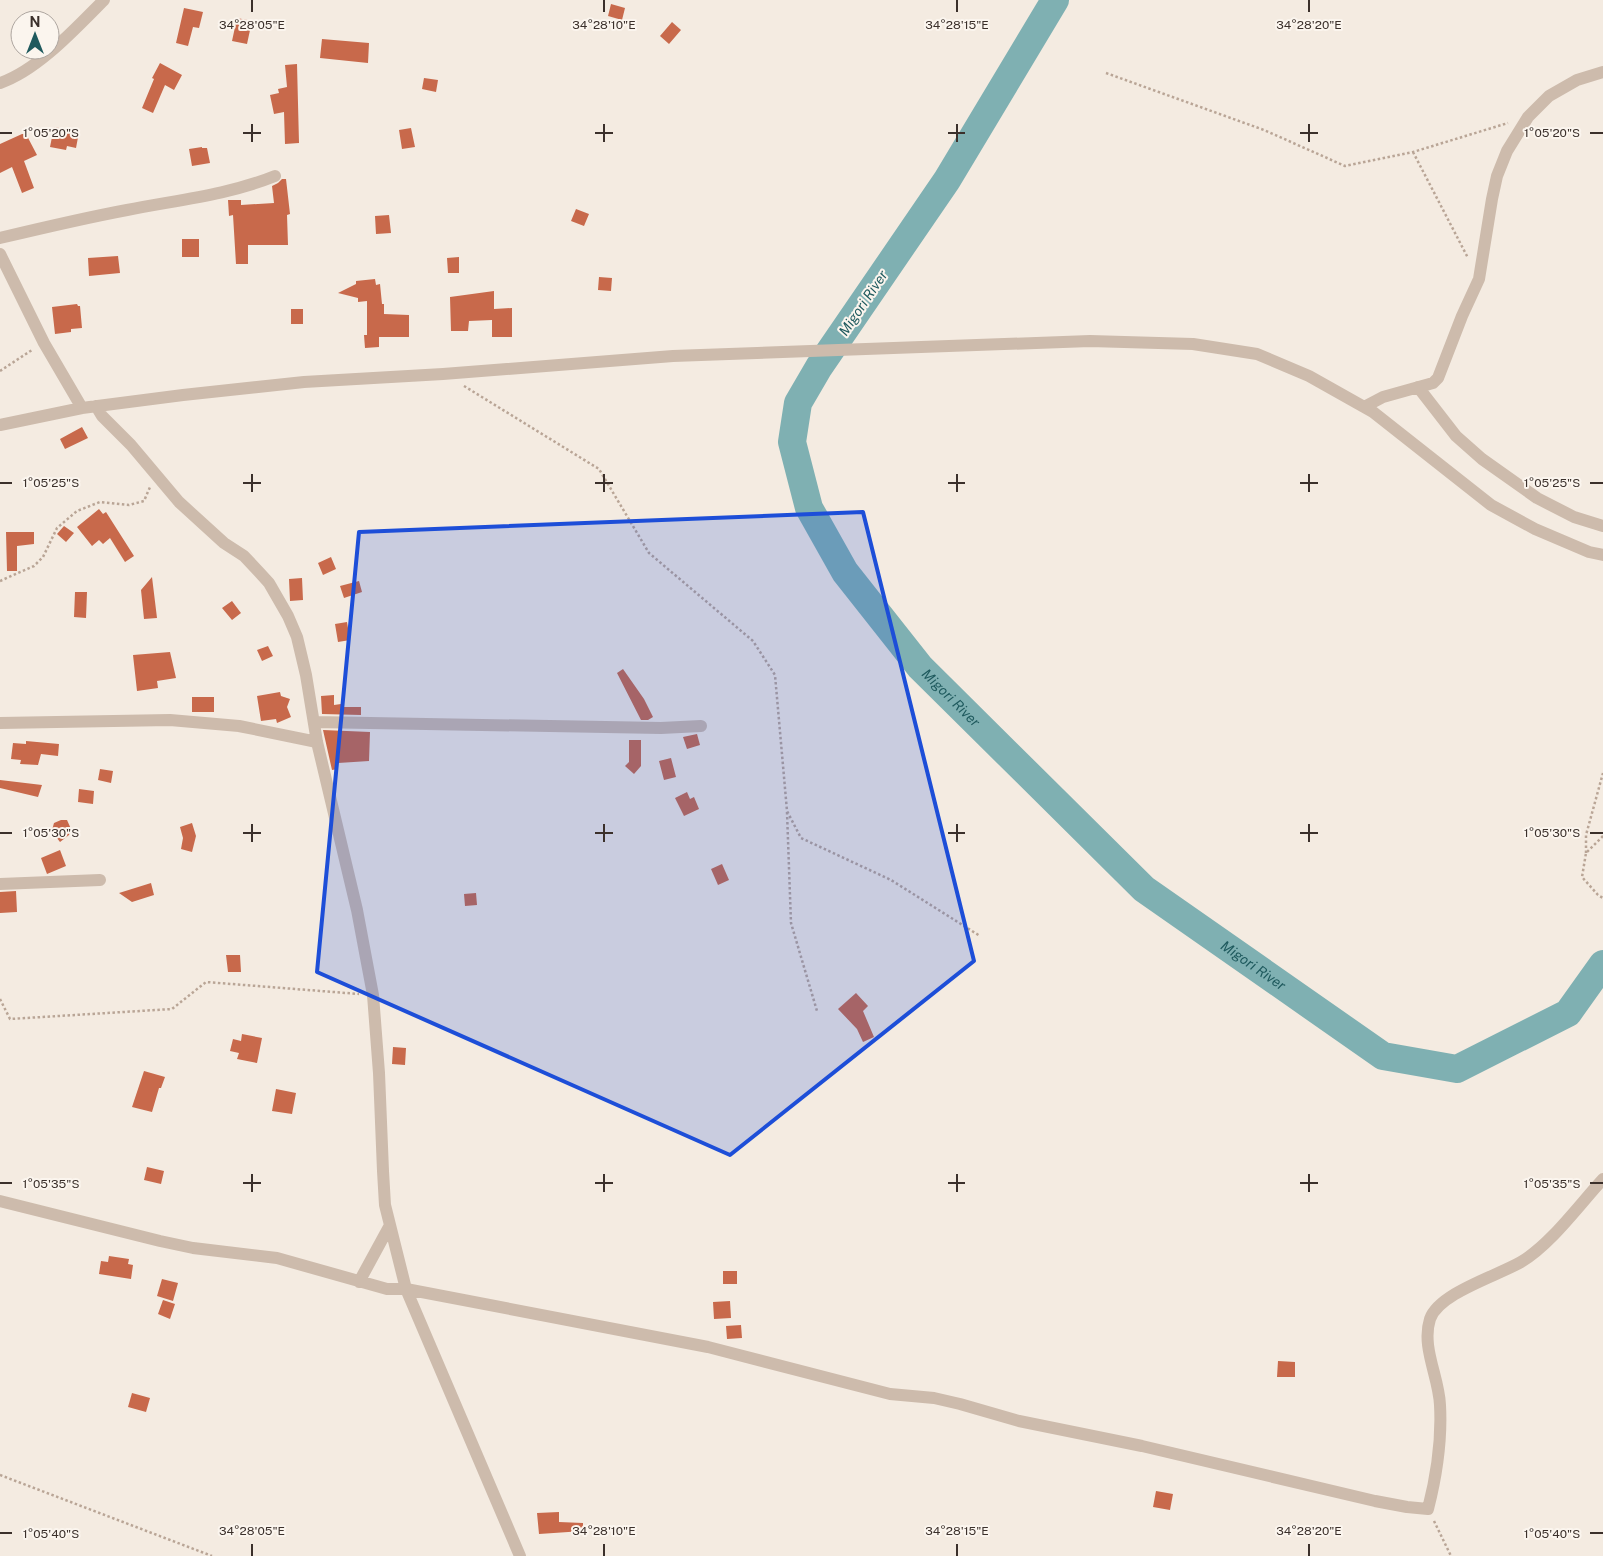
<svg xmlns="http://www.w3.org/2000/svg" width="1603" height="1556" font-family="'Public Sans',sans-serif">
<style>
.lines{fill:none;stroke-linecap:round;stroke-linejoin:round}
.river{stroke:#7fb0b2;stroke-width:28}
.building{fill:#c8694b}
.path{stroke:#b9a596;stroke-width:2.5;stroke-dasharray:2.5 2.5;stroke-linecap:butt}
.minor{stroke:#cdbbac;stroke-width:12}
.marked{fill:#1d4ed8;fill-opacity:0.2;stroke:#1d4ed8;stroke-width:4;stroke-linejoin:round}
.ticks{fill:none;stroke:#3b302b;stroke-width:2}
.labels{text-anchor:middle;stroke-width:4;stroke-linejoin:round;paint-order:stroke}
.water-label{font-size:14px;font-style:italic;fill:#1f5a5e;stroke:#fbf5ee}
.ticks-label{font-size:12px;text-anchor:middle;fill:#3b302b;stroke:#fbf5ee;stroke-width:4;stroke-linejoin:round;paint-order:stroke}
</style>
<rect width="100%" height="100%" fill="#f4ebe1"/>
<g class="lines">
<path class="river" id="s1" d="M1055,0L947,180L819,367L798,403L792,442L809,508L845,572L920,667L1144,889L1383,1056L1457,1069L1568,1013L1603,964"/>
</g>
<path class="building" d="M611,4L625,8L622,20L608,16Z
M184,8L203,12L199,28L193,27L188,46L176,43Z
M237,18L252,21L247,44L232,41Z
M672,22L681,30L669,44L660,36Z
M322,39L369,43L368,63L320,58Z
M160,63L182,75L174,90L165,85L153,113L142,108L154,79L152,78Z
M297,64L299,143L285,144L284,112L274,114L270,95L279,93L278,89L287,87L285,65Z
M424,78L438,80L436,92L422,89Z
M54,127L79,132L76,148L67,146L66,150L50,147Z
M411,128L415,147L402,149L399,130Z
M22,134H26L37,155L24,161L34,188L22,193L12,167L0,173V144Z
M202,147V148H207L210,163L192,166L189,149Z
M282,179H286L290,214L287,215L288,245H248V264H236L233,215L229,216L228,200H241V205L274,203L272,186L278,183Z
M576,209L589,214L584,226L571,221Z
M389,215L391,233L376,234L375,216Z
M182,239H199V257H182Z
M118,256L120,273L89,276L88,258Z
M459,257V273H448L447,258Z
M599,277L612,278L611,291L598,290Z
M375,279L376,285L380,284L382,304H384V314L409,315V337H379V347L365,348L364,335H367V301L358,302V298L338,293L356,284V281Z
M494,291V309L512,308V337H492V320L469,321L468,331H451L450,297Z
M77,304L78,306H80L82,328L71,329V332L55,334L52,307Z
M291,309H303V324H291Z
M82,427L88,438L65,449L60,439Z
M99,509L103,514L106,512L134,556L125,562L110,538L103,544L99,540L92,546L77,527Z
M64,526L74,533L66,542L57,534Z
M6,532H34V544L17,546V571H7Z
M331,557L336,569L323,575L318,563Z
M152,577L157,618L144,619L141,590Z
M302,578L303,600L290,601L289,579Z
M359,581L362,592L344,598L340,586Z
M75,592H87L86,618L74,617Z
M232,601L241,613L232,620L222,608Z
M347,622L350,640L338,642L335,624Z
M268,646L273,656L262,661L257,650Z
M170,652L176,678L157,681L158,688L137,691L133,655Z
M623,669L644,699L653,717L648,720H641L617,673Z
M280,692L281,696L290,699L287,707L291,717L277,723L276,719L261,721L257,696Z
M334,695V705L341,704V707H361V715L322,714L321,696Z
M192,697H214V712H192Z
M323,730L370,732L369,761L338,763V769L332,770Z
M697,734L700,745L687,749L683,737Z
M629,740H641V766L634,774L625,766L629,762Z
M26,741L59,744L58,756L41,754L38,765L20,764L21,760L11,759L13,743L26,744Z
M671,758L676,777L664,780L659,761Z
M100,769L113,771L111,783L98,780Z
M0,780L42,785L38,797L0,788Z
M79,789L94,791L93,804L78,802Z
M687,792L690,799L694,797L699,809L684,816L675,798Z
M61,820H67L71,829L69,835L60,842L53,833L52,830L54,823Z
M192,823L196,836L192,852L181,849L183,838L180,827Z
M60,850L66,866L47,874L41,858Z
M722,864L729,880L718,885L711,869Z
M151,883L154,895L132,902L119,893Z
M16,891L17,912L0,913V892Z
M476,893L477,905L465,906L464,894Z
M226,955H240L241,972H228Z
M856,993L868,1006L863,1011L874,1037L863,1042L857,1029L838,1009Z
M242,1034L262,1038L257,1063L237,1059L239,1053L230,1051L233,1039L241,1041Z
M393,1047L406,1048L405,1065L392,1064Z
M144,1071L165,1077L161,1088H159L152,1112L132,1107Z
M276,1089L296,1093L292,1114L272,1111Z
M147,1167L164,1171L161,1184L144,1180Z
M109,1256L129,1259L128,1264L133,1265L131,1279L99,1274L101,1261L108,1262Z
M723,1271H737V1284H723Z
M162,1279L178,1283L173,1301L157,1296Z
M163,1300L175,1304L170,1319L158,1314Z
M730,1301L731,1318L714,1319L713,1302Z
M741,1325L742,1338L727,1339L726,1326Z
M1278,1361L1295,1362V1377H1277Z
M132,1393L150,1398L146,1412L128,1407Z
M1156,1491L1173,1494L1170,1510L1153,1507Z
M559,1512V1522L583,1523V1531L539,1534L537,1513Z"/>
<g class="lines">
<path class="path" d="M1106,73L1264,130L1345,166L1413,152L1508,123
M1413,152L1468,258
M0,371L32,350
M464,386L599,469L649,553L753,641L775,675L787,811L801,838L891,880L980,936
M0,581L34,566L43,557L57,528L77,511L100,502L129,505L144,501L150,487
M787,812L791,923L817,1011
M1603,836L1586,853L1582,877L1598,895L1603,898
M1586,853V835L1603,773
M0,999L10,1019L172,1009L206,982L359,994
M0,1475L212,1556
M1434,1521L1451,1556"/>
<path class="minor" d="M0,83C38,70 76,28 104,0
M0,238C42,228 84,218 127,210C177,200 228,195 275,176
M0,254L44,343L82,408
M1418,387L1456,436L1482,459L1537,498L1574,517L1603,526
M96,406L102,416L131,445L179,502L224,543L244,556L259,572L269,583L288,616L297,637L306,675L317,742L357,910L373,995L379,1073L383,1171L385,1205L406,1289L520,1556
M1364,407L1383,397L1433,383L1438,378L1462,316L1479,279L1492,199L1497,176L1507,151L1528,117L1549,96L1577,80L1603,72
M0,425L82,408L183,395L304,382L443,374L673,356L1090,341L1193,344L1257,354L1309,376L1373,412L1491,505L1535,529L1589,552L1603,555
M314,722L661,728L701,726
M0,723L170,720L239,726L317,742
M0,884L100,880
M0,1201L160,1241L193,1248L277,1258L387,1289H406L708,1347L890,1394L934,1398L960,1404L1019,1421L1142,1446L1375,1501L1407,1507L1428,1509C1437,1474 1442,1441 1440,1405C1439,1377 1421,1347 1430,1319C1439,1293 1497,1276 1521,1262C1551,1244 1579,1205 1603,1179
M359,1282L390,1225"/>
</g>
<path class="marked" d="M863,512L974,961L730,1155L317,972L359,532Z"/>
<path class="ticks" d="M252,0V12M604,0V12M957,0V12M1309,0V12M252,124V142M604,124V142M957,124V142M1309,124V142M0,133H12M243,133H261M595,133H613M948,133H965M1300,133H1318M1590,133H1603M252,474V492M604,474V492M957,474V492M1309,474V492M0,483H12M243,483H261M595,483H613M948,483H965M1300,483H1318M1590,483H1603M252,824V842M604,824V842M957,824V842M1309,824V842M0,833H12M243,833H261M595,833H613M948,833H965M1300,833H1318M1590,833H1603M252,1174V1192M604,1174V1192M957,1174V1192M1309,1174V1192M0,1183H12M243,1183H261M595,1183H613M948,1183H965M1300,1183H1318M1590,1183H1603M0,1533H12M1590,1533H1603M252,1544V1556M604,1544V1556M957,1544V1556M1309,1544V1556"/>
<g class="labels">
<g class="water-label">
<text transform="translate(863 303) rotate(-56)" y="5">Migori River</text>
<text dy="5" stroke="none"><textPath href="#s1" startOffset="824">Migori River</textPath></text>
<text dy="5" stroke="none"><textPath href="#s1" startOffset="1229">Migori River</textPath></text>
</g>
</g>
<g class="ticks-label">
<text x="252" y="29">34°28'05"E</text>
<text x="604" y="29">34°28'10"E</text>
<text x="957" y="29">34°28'15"E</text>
<text x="1309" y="29">34°28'20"E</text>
<text x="51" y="137">1°05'20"S</text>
<text x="1552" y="137">1°05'20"S</text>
<text x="51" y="487">1°05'25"S</text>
<text x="1552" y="487">1°05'25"S</text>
<text x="51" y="837">1°05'30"S</text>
<text x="1552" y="837">1°05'30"S</text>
<text x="51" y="1188">1°05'35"S</text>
<text x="1552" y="1188">1°05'35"S</text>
<text x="252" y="1535">34°28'05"E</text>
<text x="604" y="1535">34°28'10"E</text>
<text x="957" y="1535">34°28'15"E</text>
<text x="1309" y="1535">34°28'20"E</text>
<text x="51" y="1538">1°05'40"S</text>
<text x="1552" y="1538">1°05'40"S</text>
</g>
<g transform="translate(35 35)"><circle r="24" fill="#fbf5ee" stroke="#aea6a0"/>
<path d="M0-4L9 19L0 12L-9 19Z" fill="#1f5a5e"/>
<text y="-8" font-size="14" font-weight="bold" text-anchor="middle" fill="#3b302b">N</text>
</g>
</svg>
